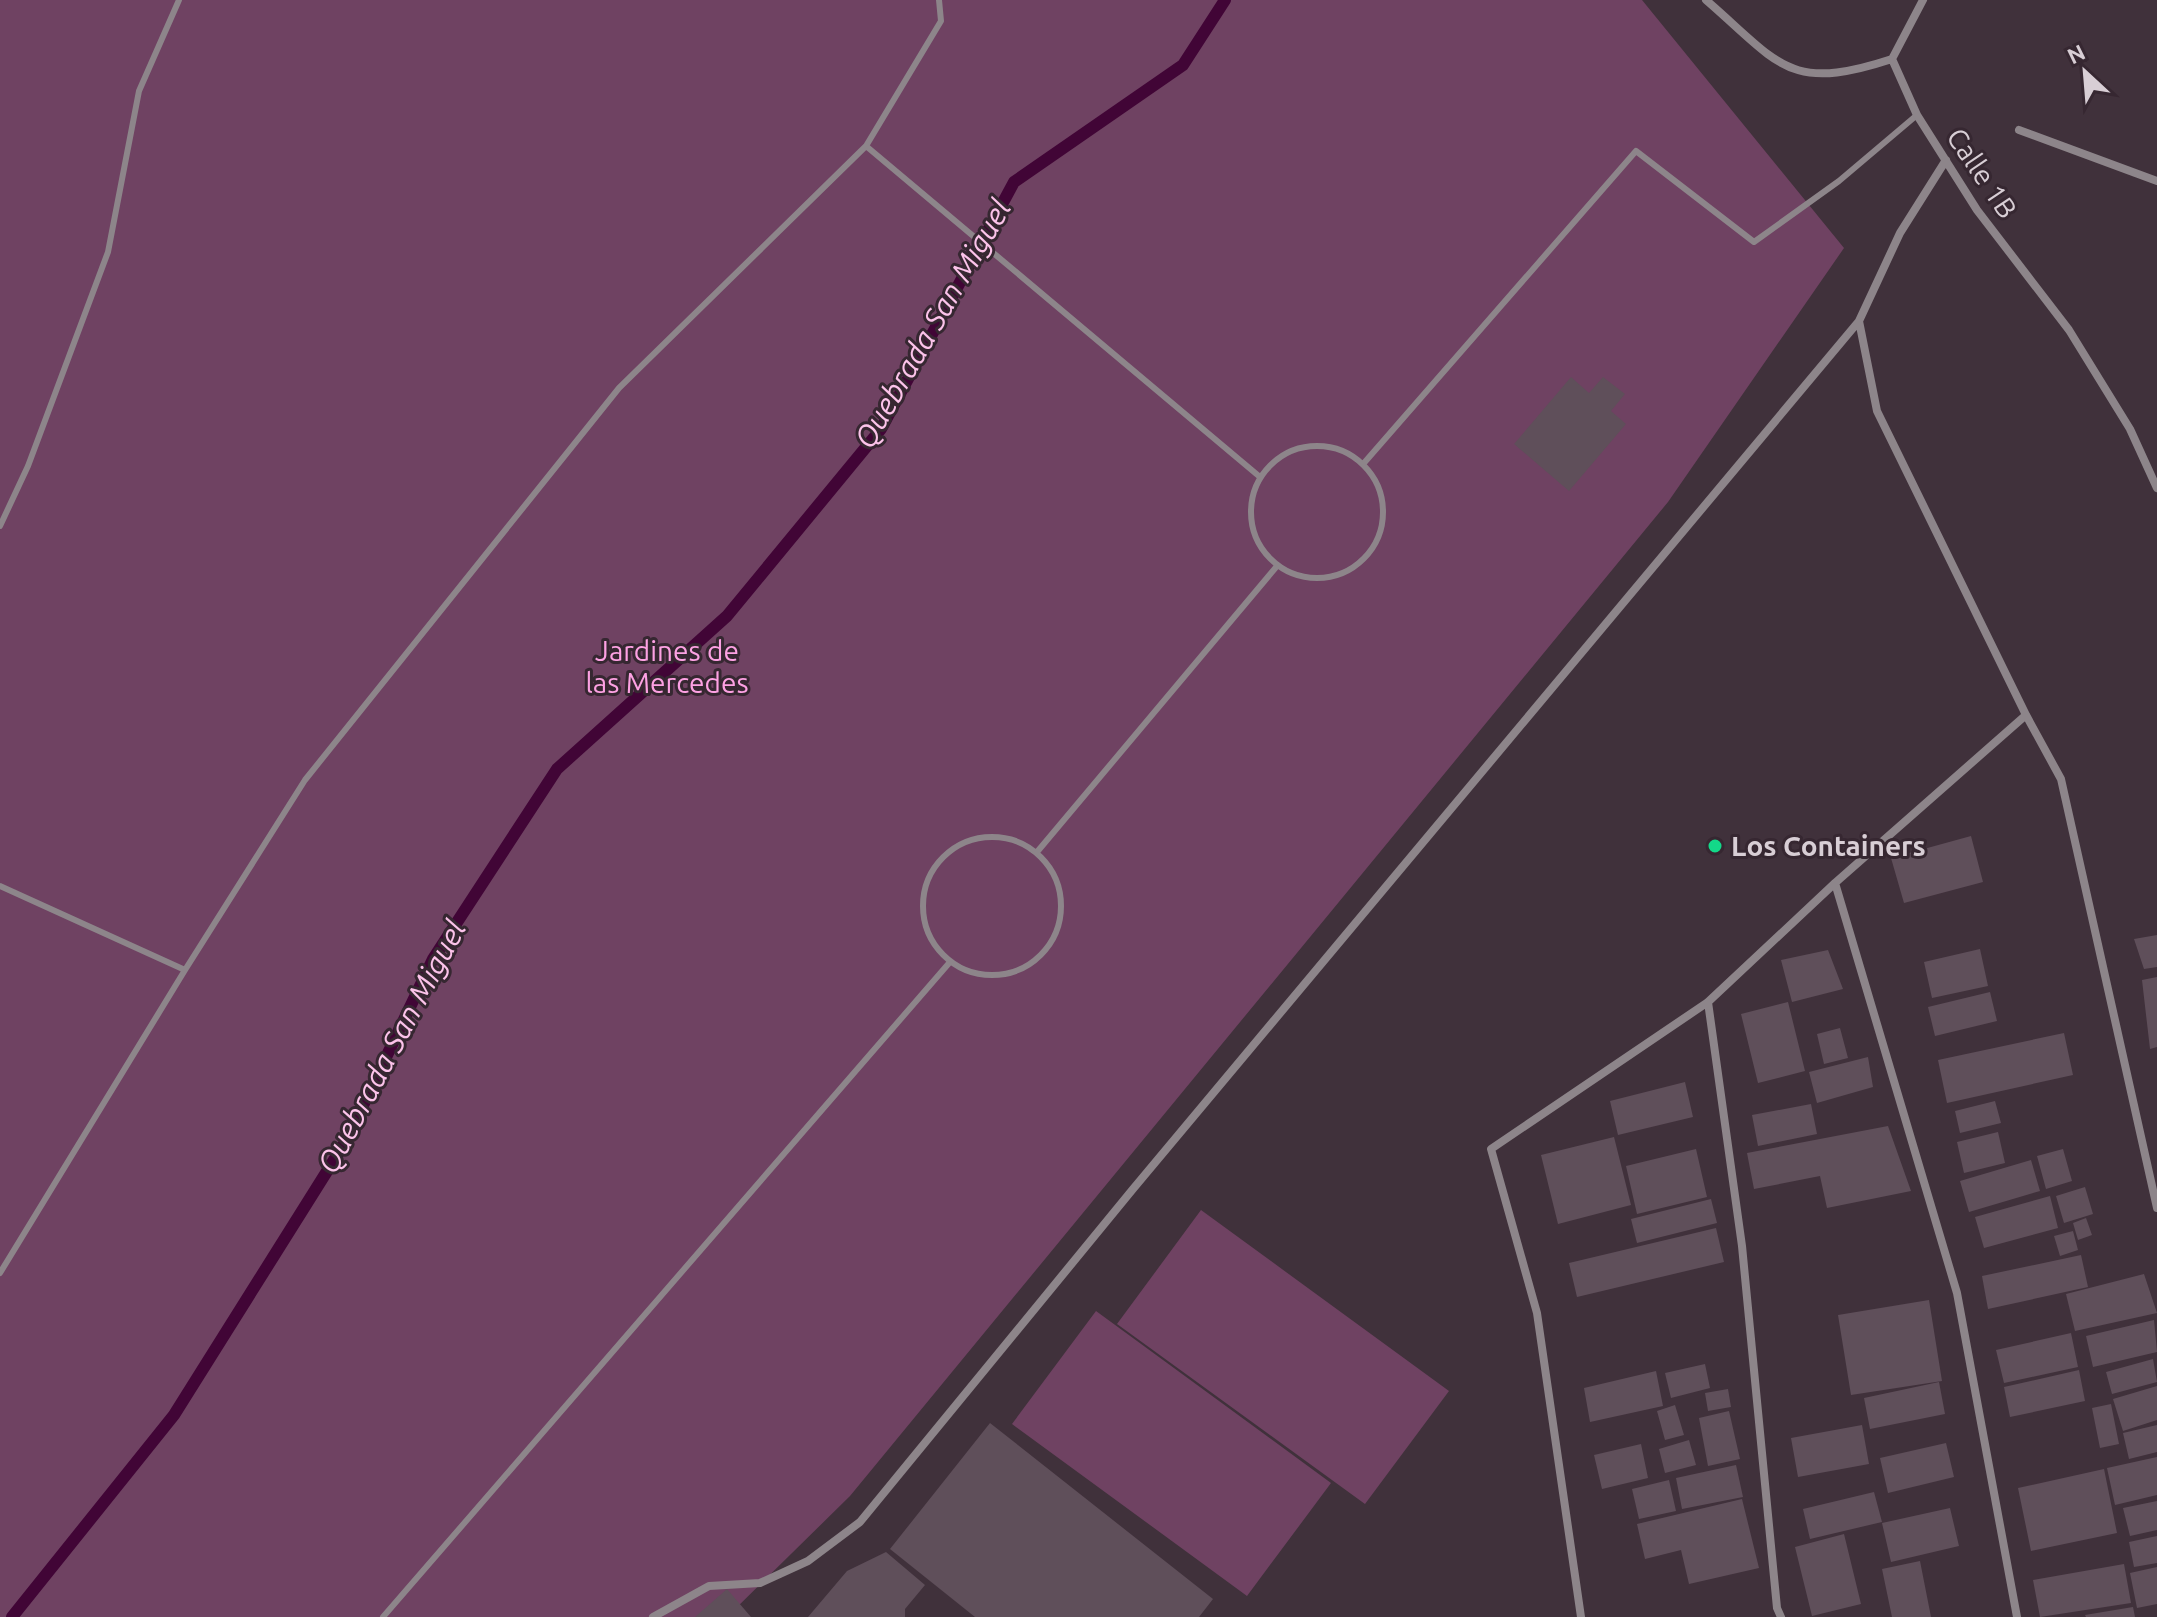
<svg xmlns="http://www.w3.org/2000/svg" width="2157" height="1617" font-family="Ubuntu,sans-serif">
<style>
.green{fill:#6f4262}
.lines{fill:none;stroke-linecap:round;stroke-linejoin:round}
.stream{stroke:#410536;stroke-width:12}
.building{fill:#5f4f5a}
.lane{stroke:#8d858a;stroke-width:6}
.street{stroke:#8d858a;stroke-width:8}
.poi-dot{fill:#13d989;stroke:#362731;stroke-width:3}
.labels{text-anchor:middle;stroke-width:6;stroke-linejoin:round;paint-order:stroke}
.street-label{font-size:28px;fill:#d8ced5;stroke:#362731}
.park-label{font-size:28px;fill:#fda1e3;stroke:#362731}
.poi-label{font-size:28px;font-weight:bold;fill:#d8ced5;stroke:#362731;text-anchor:start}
.water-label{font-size:30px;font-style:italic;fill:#fcc3ea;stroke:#362731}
</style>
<rect width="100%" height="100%" fill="#40313b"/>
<path class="green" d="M0,0H1642L1844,248L1668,502L850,1496L727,1617H0Z
M1201,1210L1449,1391L1365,1504L1117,1324Z
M1096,1311L1331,1483L1247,1596L1012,1424Z"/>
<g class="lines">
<path class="stream" d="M12,1617L174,1415L346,1141L433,959L557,769L727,616L881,429L1014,182L1183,65L1225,0"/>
</g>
<path class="building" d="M1571,377L1589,393L1603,377L1625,394L1611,411L1626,424L1569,491L1514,444Z
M1971,836L1983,882L1904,903L1891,858Z
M2157,935V967L2144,969L2134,939Z
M1980,949L1988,986L1932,998L1924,962Z
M1828,950L1843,989L1792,1002L1781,960Z
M2157,977V1047L2150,1049L2142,980Z
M1990,992L1997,1021L1935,1036L1928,1007Z
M1788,1002L1805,1071L1758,1083L1741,1014Z
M1840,1028L1848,1058L1824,1064L1817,1034Z
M2064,1033L2073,1075L1947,1103L1938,1060Z
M1868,1057L1873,1087L1817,1103L1809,1072Z
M1685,1082L1693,1117L1618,1135L1610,1101Z
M1995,1101L2001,1123L1960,1133L1955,1111Z
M1811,1104L1817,1134L1758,1146L1752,1115Z
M1888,1126L1911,1191L1827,1208L1820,1176L1754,1189L1747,1153Z
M1998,1132L2005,1163L1964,1173L1957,1142Z
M1614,1137L1631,1205L1558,1224L1541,1155Z
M1696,1149L1707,1197L1637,1214L1626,1166Z
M2063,1149L2072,1181L2046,1189L2037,1156Z
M2031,1160L2040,1191L1969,1212L1960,1181Z
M2085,1187L2093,1214L2064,1223L2056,1196Z
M2050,1196L2058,1228L1984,1248L1975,1217Z
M1711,1199L1717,1223L1637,1243L1631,1219Z
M2086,1218L2092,1235L2078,1240L2073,1223Z
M1716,1228L1724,1262L1577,1297L1569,1263Z
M2073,1231L2078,1250L2060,1256L2054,1236Z
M2081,1255L2088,1287L1988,1309L1982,1276Z
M2144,1274L2157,1313L2075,1331L2066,1294Z
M1929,1300L1942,1381L1851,1395L1838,1315Z
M2154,1320L2157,1352L2093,1367L2086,1336Z
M2071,1333L2078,1367L2004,1383L1996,1350Z
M2153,1359L2157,1382L2112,1394L2106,1372Z
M1705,1364L1710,1388L1671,1398L1665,1373Z
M2079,1370L2085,1401L2010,1417L2004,1387Z
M1656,1371L1663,1406L1590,1422L1584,1388Z
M1939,1382L1945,1414L1870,1429L1864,1398Z
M2157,1386V1420L2123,1431L2113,1399Z
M1728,1389L1731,1407L1708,1411L1705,1393Z
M2111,1404L2119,1444L2100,1448L2092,1408Z
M1675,1405L1684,1435L1665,1440L1657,1411Z
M1729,1411L1740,1459L1708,1466L1699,1418Z
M990,1423L1213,1599L1199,1617H975L890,1549Z
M1862,1425L1869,1464L1798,1477L1791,1438Z
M2157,1425V1452L2129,1459L2123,1433Z
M1689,1440L1696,1465L1665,1473L1659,1449Z
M1946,1443L1954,1477L1888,1493L1880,1458Z
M1641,1444L1648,1478L1602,1489L1594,1455Z
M2157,1457V1495L2115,1505L2107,1468Z
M1736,1465L1743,1497L1682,1509L1676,1478Z
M2104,1469L2117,1533L2031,1551L2018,1488Z
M1669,1480L1676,1511L1639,1519L1632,1489Z
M1874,1492L1882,1522L1810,1539L1803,1509Z
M1742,1499L1759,1568L1689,1584L1681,1550L1645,1559L1637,1524Z
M2157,1501V1530L2130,1536L2123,1508Z
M1950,1508L1959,1546L1891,1562L1882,1523Z
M1844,1534L1861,1604L1812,1616L1795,1547Z
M2157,1536V1563L2134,1567L2129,1542Z
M886,1552L925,1585L905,1609V1617H808L847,1571Z
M1920,1561L1931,1617H1892L1882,1569Z
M2124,1564L2131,1603L2040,1617L2033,1580Z
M2157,1567V1604L2137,1608L2130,1573Z
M727,1589L751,1617H695Z
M2133,1607L2135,1617H2086L2085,1615Z"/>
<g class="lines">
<path class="lane" d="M866,146L1260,477
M1251 512a66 66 0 1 1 132 0a66 66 0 1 1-132 0Z
M1364,463L1636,151L1754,242L1839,181L1917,115
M0,526L28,466L108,252L139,91L179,0
M923 906a69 69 0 1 1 138 0a69 69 0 1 1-138 0Z
M1037,852L1277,566
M0,886L185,970
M0,1273L185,970L305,780L619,388L866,146L941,21L939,0
M383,1617L950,962"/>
<path class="street" d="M1706,0C1780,64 1788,93 1892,59
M1892,59L1917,115L1977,210L2069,330L2130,429L2157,488
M1892,59L1923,0
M2019,130L2157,181
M1946,160L1900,233L1859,321L1877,411L2026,715L2061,779L2157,1208
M1835,883L1957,1293L2017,1617
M1708,1002L1742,1246L1777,1608L1781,1617
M653,1617L709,1586L760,1583L808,1561L860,1522L1133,1189L1859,321
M1581,1617L1537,1313L1491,1149L1708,1002L1835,883L2026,715"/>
</g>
<circle class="poi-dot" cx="1715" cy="846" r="8"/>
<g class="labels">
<g class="street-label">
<text transform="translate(1982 173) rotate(56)" y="10">Calle 1B</text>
</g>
<g class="park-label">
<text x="667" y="661">Jardines de<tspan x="667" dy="32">las Mercedes</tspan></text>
</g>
<g class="poi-label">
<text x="1731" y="856">Los Containers</text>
</g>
<g class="water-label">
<text transform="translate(933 324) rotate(-60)" y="10">Quebrada San Miguel</text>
<text transform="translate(392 1047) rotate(-62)" y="10">Quebrada San Miguel</text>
</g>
</g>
<g transform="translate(2085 72) rotate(334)" stroke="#362731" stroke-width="6" paint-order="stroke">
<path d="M0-6L14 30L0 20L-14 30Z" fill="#d8ced5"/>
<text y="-12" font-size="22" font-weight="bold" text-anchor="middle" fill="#d8ced5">N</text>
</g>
</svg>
